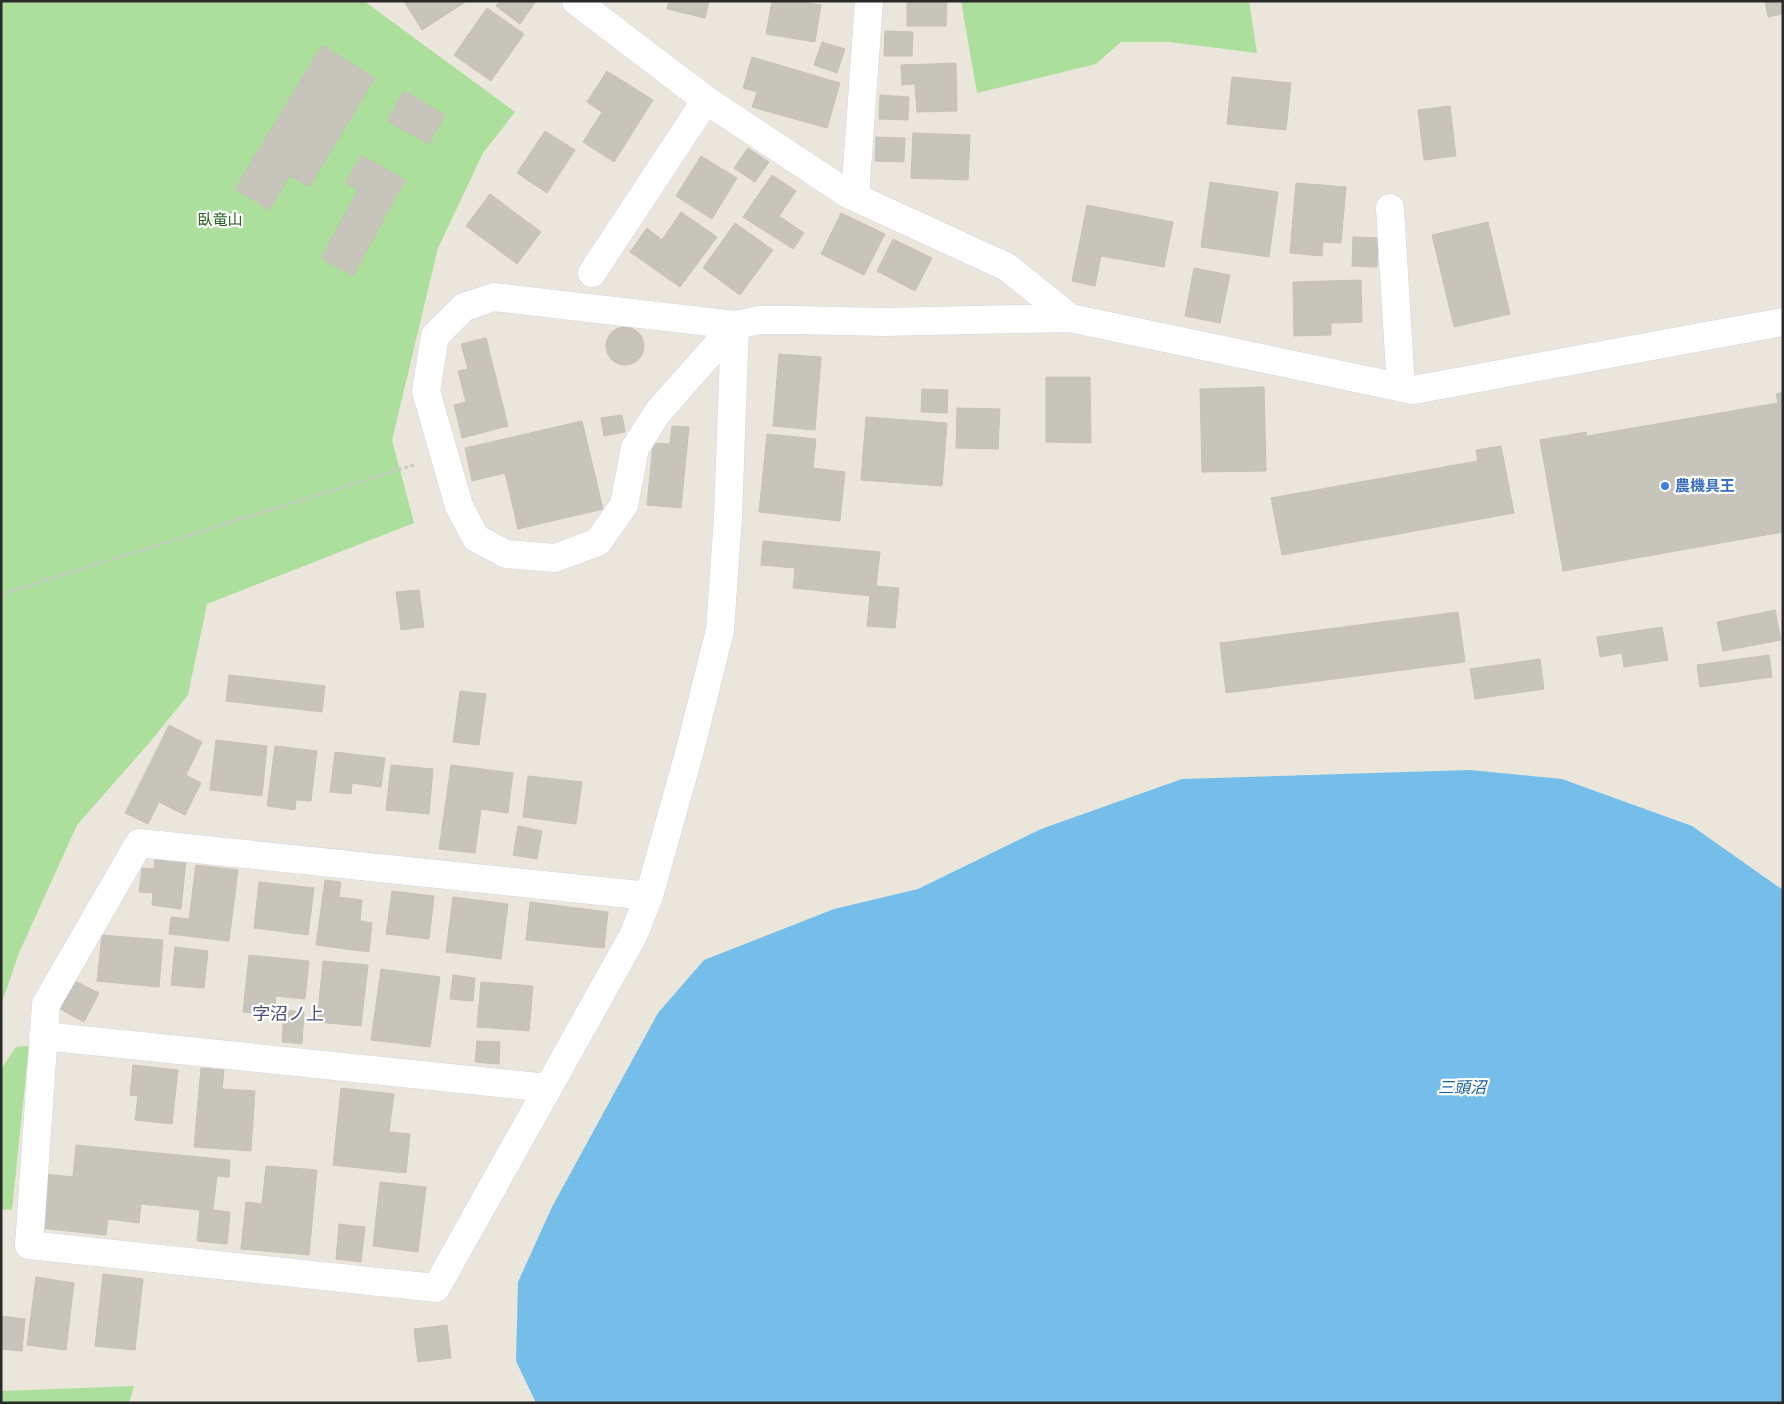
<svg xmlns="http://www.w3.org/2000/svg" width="1784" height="1404" font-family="'Space Grotesk','Noto Sans JP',sans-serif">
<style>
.green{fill:#abdf9b}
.water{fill:#74bee9}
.building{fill:#c7c4bb;stroke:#c6c2b6}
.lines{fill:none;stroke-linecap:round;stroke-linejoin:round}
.minor-casing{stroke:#d1d3e2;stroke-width:29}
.path{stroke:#c8c8c8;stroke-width:3;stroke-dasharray:4 2.5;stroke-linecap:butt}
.minor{stroke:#fff;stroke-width:28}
.shop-dot{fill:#3f7fe0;stroke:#fff;stroke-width:2}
.labels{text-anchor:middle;stroke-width:4.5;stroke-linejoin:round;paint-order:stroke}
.park-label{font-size:15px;fill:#25631d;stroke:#fff}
.shop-label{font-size:15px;font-weight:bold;fill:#366cbe;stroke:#fff;text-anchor:start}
.water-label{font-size:16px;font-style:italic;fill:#135b94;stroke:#fff}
.quarter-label{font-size:18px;fill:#4c5078;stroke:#fff}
</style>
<rect width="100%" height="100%" fill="#ebe6dc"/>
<path class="green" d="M1,1H364L515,112L483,153L438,248L392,440L414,523L207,604L188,695L150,742L77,825L19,953L1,1005Z
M961,1H1249L1257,53L1169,42H1121L1096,64L977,93Z
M29,1046L12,1210L1,1209V1069L16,1047Z
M134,1386L129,1403H1V1391Z"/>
<path class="water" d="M1470,770L1562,779L1692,826L1783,890V1403H536L516,1361L518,1282L552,1207L658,1013L704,960L834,909L918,889L1041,829L1182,779Z"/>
<path class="building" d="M404,1H467L422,30Z
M500,1H536L520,24L496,6Z
M669,1H709L705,18L667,9Z
M772,1H797L821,5L815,42L766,34Z
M907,1H947L946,26H907Z
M1765,1H1783V14L1768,17Z
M487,8L524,34L491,81L454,55Z
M885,31L913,32L912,56H884Z
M822,42L845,49L837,73L814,65Z
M322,45L375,78L309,187L290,175L269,210L235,189Z
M752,57L840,83L827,128L752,107L757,92L743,88Z
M956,63L957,111L917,112L915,84L902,85L901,65Z
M607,71L653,100L614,162L583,142L602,112L587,102Z
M1232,77L1291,83L1286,130L1227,124Z
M404,91L445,115L429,144L387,121Z
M880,95L909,97L908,120L879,119Z
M1450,106L1456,156L1424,160L1418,110Z
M545,131L575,150L547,193L517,173Z
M913,133L970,135L968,180L911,178Z
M876,137L905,138L904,162L875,161Z
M748,148L769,162L755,182L734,168Z
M361,155L405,180L353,276L321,258L358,190L346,183Z
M701,156L737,178L712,219L676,196Z
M772,175L796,191L779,216L804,233L793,249L743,217Z
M1210,182L1278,192L1269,257L1201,247Z
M1296,183L1346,187L1341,243L1323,242L1322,256L1290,253Z
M490,194L541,232L517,264L466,226Z
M1087,205L1173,222L1164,267L1101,256L1095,286L1072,281Z
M681,212L717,237L680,287L630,252L647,228L662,240Z
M841,213L885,234L864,275L821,254Z
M1488,222L1510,314L1454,327L1432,235Z
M735,223L773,250L740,295L703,268Z
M1353,237L1378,238L1377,267L1352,266Z
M893,239L932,258L915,291L877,271Z
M1194,268L1230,275L1220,323L1185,316Z
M1361,280L1362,322L1331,323V335L1294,336L1293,282Z
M606 346a19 19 0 1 1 38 0a19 19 0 1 1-38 0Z
M486,338L508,426L462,438L454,405L466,402L458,371L468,369L461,344Z
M779,354L821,357L815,430L773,426Z
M1046,377H1090L1091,443L1046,442Z
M1264,387L1266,471L1202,472L1200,389Z
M922,389L948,390L947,413L921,412Z
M1783,392V532L1563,571L1540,440L1586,432L1587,436L1778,403L1776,394Z
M957,408L1000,409L998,449L956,448Z
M622,415L625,432L604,436L601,418Z
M866,417L947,423L942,486L861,480Z
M582,421L603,509L518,529L505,473L472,481L465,448Z
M672,426L689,427L681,508L647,505L653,443L670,444Z
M767,434L816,439L813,468L845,472L840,521L759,512Z
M1501,446L1514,513L1282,555L1271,498L1478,461L1476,450Z
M763,541L880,552L876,586L899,588L895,628L867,626L870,596L793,588L795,568L761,565Z
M419,590L424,627L401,630L396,592Z
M1775,610L1781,640L1723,651L1717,622Z
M1458,612L1465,662L1226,693L1220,643Z
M1662,627L1668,660L1624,667L1622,653L1600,657L1597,637Z
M1769,655L1772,677L1700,687L1697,665Z
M1540,659L1544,689L1475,699L1470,669Z
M229,675L325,686L322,712L226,701Z
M460,691L486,694L479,745L453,742Z
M169,725L202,742L186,775L201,783L185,815L159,802L148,824L125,813Z
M216,740L267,746L262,796L210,790Z
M275,746L317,751L311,801L296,800L295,810L267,806Z
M335,752L385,758L381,787L352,783L351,794L330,792Z
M391,765L433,769L429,814L386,810Z
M451,765L513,773L508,813L481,809L475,853L439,849Z
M528,776L582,782L576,824L523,817Z
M518,826L542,831L537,859L513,855Z
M155,856L186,860L181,909L152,905L153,893L139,892L142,868L154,869Z
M196,865L238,870L229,941L169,934L171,917L189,919Z
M325,880L341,882L339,897L362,900L360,921L372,923L369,952L316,945Z
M259,882L314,888L308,935L254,928Z
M392,891L434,896L429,939L386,934Z
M453,897L508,904L501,959L446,952Z
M530,902L608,912L604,948L526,940Z
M102,935L163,940L159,987L97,981Z
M175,947L208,951L204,988L171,985Z
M249,955L309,961L305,999L276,996L274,1015L243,1012Z
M323,961L368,965L361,1026L317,1022Z
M381,969L440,977L430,1047L371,1040Z
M453,975L475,978L473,1001L450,999Z
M75,981L99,993L84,1022L60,1009Z
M481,982L533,986L529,1031L477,1027Z
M284,1010L304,1012L302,1044L282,1042Z
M477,1041L500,1042L499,1064L475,1062Z
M133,1065L178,1070L172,1124L135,1120L138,1096L130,1095Z
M201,1068L224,1070L222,1089L255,1091L251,1151L194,1147Z
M341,1088L394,1094L389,1132L410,1134L406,1173L333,1165Z
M76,1145L230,1160L229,1177L217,1176L213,1210L230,1212L227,1244L197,1241L200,1210L141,1204L139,1223L108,1219L106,1235L39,1228L45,1174L73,1177Z
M266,1166L317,1170L309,1255L241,1249L246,1202L262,1204Z
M380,1182L426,1187L418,1252L373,1246Z
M339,1224L365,1227L361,1262L336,1259Z
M103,1274L143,1279L135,1350L95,1346Z
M36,1277L74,1283L66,1350L27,1345Z
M1,1316L25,1319L22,1351L1,1349Z
M447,1325L451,1358L418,1362L414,1329Z"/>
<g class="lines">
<g class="minor-casing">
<path id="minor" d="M576,1L706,100L848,194L1007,267L1070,318
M855,197L869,1
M1390,208L1401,388
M592,273L706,100
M494,297L735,325L658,412L635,448L624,505L598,542L555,558L506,554L476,538L459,506L426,391L435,336L464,307Z
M649,896L139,843L46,1004L29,1245L436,1288L633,936L649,896L690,750L720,630L728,517L735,325L760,320H795L884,322L1070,318L1413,390L1783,322
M43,1036L548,1088"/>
</g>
<path class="path" d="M1,594L414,465"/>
<use href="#minor" class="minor"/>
</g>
<circle class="shop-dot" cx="1665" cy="486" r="5"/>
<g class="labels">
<g class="park-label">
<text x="220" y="225">臥竜山</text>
</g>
<g class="shop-label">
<text x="1675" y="491">農機具王</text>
</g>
<g class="water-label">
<text x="1462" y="1093">三頭沼</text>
</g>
<g class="quarter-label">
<text x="288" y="1020">字沼ノ上</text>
</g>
</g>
<rect width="1784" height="1404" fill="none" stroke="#2a2a2a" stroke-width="5"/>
</svg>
